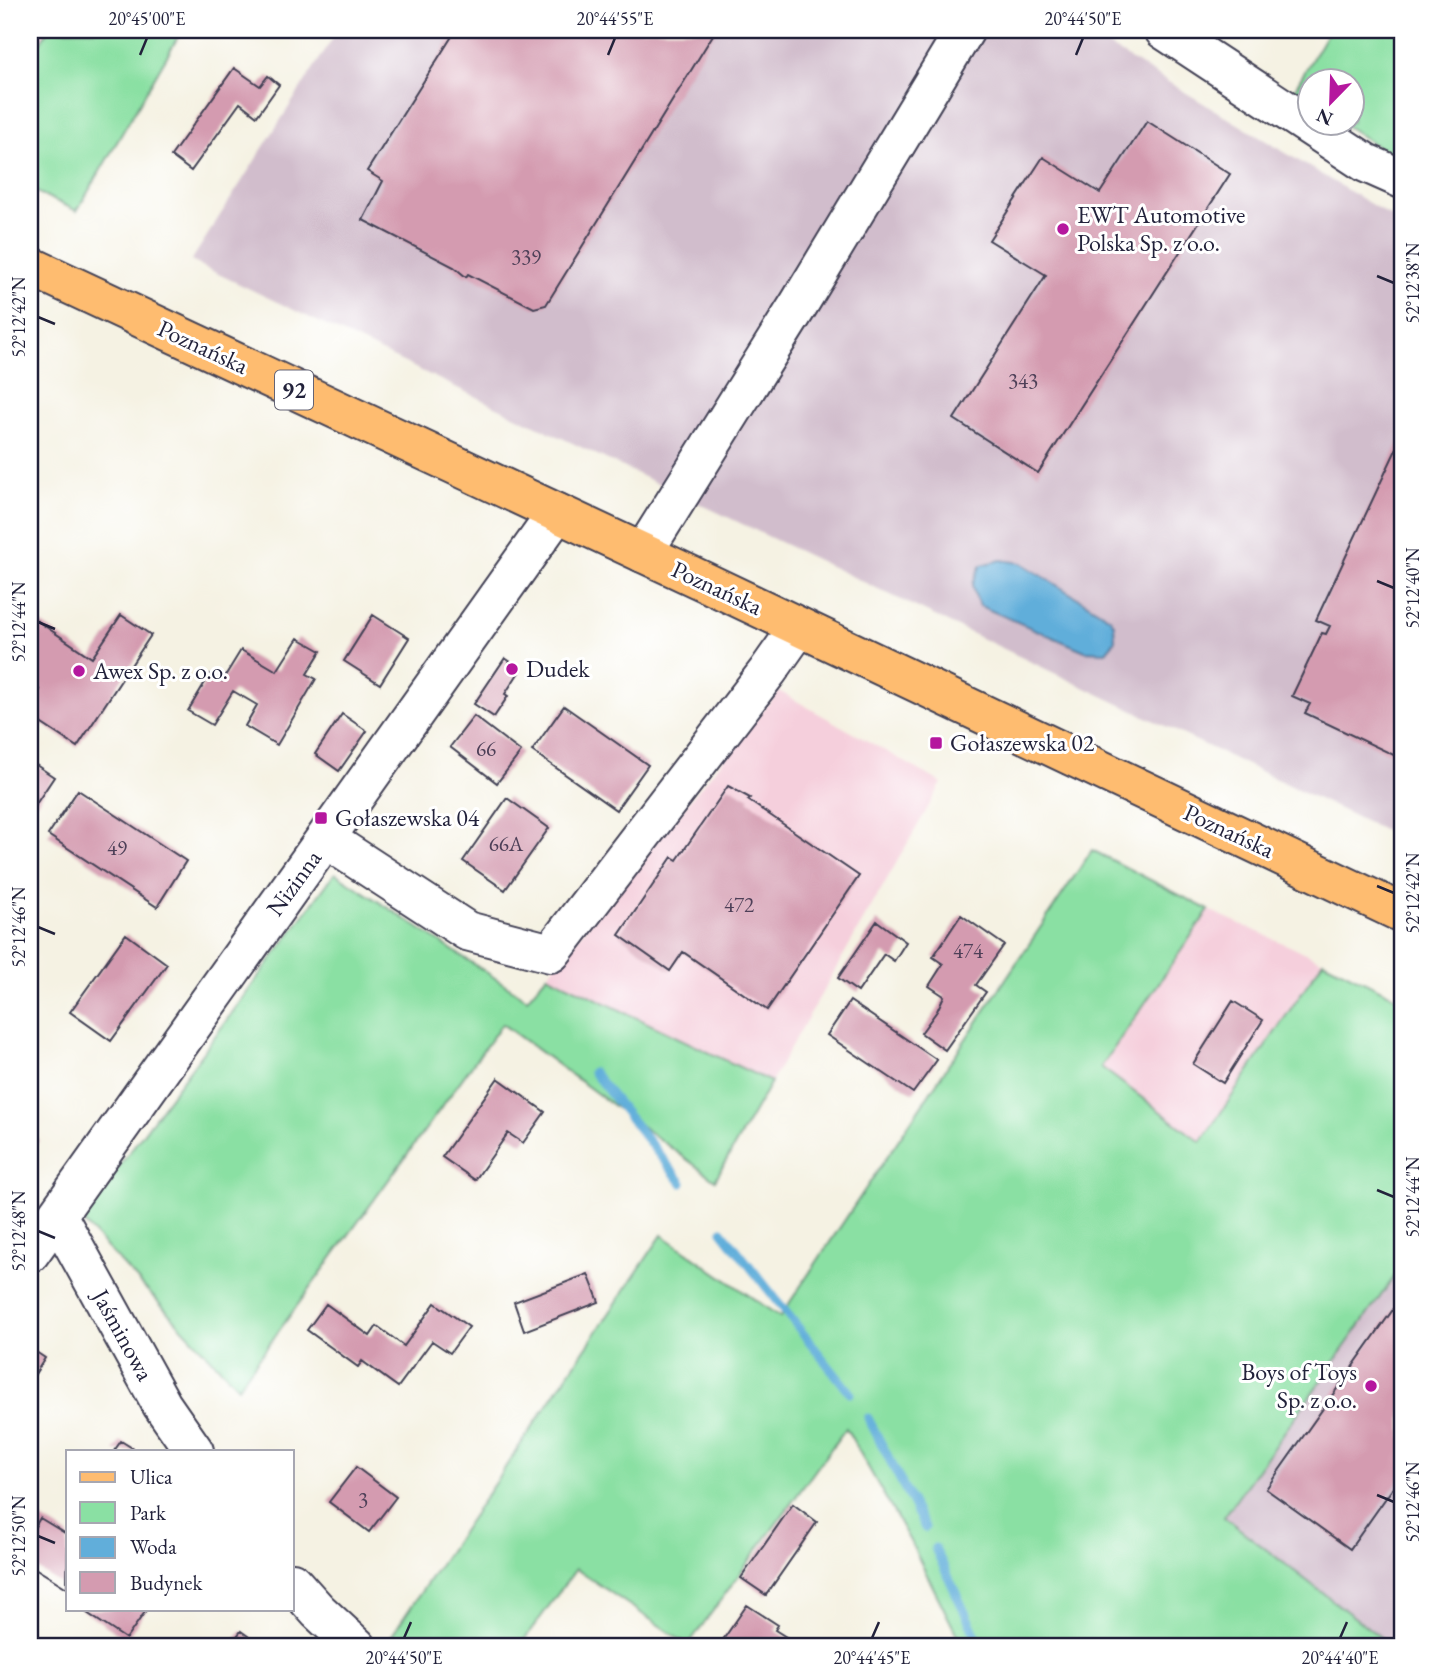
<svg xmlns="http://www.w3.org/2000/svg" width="1432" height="1677" font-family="'EB Garamond',serif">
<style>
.built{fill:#f5cfdc}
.industrial{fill:#d1bdcc}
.green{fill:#8ae0a3;stroke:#56816f;stroke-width:2}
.water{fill:#61aeda;stroke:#42688a;stroke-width:2}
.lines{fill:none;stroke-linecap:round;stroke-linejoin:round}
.stream{stroke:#61aeda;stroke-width:9}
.building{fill:#d49bb0}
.minor-casing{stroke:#424154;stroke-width:42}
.major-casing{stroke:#424154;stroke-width:42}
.minor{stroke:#fff;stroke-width:38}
.major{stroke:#febc70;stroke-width:38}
.ticks{fill:none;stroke:#22223b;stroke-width:2.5}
.poi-dot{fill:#b5179e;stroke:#fff;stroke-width:2.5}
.labels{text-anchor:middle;stroke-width:6;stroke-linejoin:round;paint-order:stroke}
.number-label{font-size:21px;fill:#4e4058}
.shield{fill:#fff;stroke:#646476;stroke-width:2}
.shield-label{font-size:23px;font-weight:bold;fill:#22223b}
.poi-label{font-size:24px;fill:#22223b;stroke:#fff;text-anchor:start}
.street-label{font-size:24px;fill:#22223b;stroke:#fff}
.neatline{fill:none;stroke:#22223b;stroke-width:2.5}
.ticks-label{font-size:18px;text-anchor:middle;fill:#22223b}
</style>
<rect width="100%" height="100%" fill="#fff"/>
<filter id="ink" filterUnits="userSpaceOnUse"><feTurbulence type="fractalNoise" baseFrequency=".0143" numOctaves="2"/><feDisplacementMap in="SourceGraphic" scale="14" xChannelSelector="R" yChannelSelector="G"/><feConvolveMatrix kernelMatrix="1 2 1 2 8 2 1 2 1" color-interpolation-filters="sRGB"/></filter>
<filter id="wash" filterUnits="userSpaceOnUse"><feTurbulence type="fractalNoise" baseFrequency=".00686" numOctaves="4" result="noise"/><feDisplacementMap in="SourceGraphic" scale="28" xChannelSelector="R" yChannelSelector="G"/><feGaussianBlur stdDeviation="1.57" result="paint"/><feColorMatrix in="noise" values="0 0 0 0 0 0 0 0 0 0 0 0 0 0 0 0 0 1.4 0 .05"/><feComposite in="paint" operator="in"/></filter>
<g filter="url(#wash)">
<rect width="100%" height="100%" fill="#f5f2e3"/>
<path class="built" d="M30,30H48L30,59Z
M779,691L942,783L771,1082L547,975Z
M1209,910L1323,961L1202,1142L1100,1067Z"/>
<path class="industrial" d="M338,30H1082L1402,223V839L191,261Z
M1402,1266V1647H1393L1224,1517Z"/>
<path class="green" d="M48,30H182L77,211L30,189V59Z
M1329,30H1402V163L1342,123L1352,122V80H1310L1309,101L1294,90Z
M1092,850L1209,910L1101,1067L1201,1142L1323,961L1402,1000V1266L1224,1517L1393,1647H963L911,1543L846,1428L688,1645L576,1569L519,1647H390L386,1644L662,1235L780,1317Z
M335,873L527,999L547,975L771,1082L715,1180L502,1024L238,1387L80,1219Z"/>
<path class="water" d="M1001,560L1021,563L1110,618L1114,624L1115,641L1106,652L1085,651L980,606C970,586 971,584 981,565Z"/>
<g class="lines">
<path class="stream" d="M593,1072L682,1183
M722,1231L850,1393
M868,1418L925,1528
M935,1548L981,1647"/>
</g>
<g id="blocks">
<path class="building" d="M456,30H716L546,305L534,308L468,274L466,277L454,267L363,220L383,181L367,171Z
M234,68L260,86L268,76L279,85L257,116L240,103L191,171L171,156Z
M1147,121L1230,174L1038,473L954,419L1046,275L989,240L1043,157L1100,193Z
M1402,437V759L1305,713L1310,704L1292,696L1322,633L1326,634L1330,626L1316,620Z
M121,615L151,635L77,747L30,716V705L40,690L30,683V616L92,658Z
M373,615L409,638L380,684L344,661Z
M298,638L321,651L307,674L316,679L277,745L245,726L257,705L233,691L212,725L188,711L210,674L222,681L241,650L277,671Z
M505,658L521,669L505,694L508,696L494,717L474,704Z
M564,706L648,765L616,810L532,751Z
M342,714L367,731L339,771L315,754Z
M474,716L521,752L497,783L450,747Z
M30,761L54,777L30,813Z
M728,786L750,798L748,800L859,876L767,1010L683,952L670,971L619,935L672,857L677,860Z
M78,790L186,861L157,907L48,835Z
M507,798L549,828L505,890L463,861Z
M961,915L1004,945L976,985L986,992L945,1050L921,1033L937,1011L944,996L929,986L943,964L933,957Z
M877,921L906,942L894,961L884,954L858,992L838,978Z
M126,934L167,964L111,1041L70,1012Z
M850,1001L937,1060L913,1093L827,1035Z
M1233,1001L1263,1020L1223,1083L1193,1064Z
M498,1078L545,1112L523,1143L508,1133L475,1180L442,1157Z
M30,1121L37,1126L31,1134L39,1140L30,1153Z
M588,1274L599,1302L524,1331L514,1302Z
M1402,1297V1475L1350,1549L1266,1489Z
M435,1303L469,1327L450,1353L432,1341L398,1387L362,1361L358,1367L307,1330L326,1304L370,1336L377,1326L404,1346Z
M30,1348L45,1358L30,1382Z
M121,1441L137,1451H114Z
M356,1467L396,1497L369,1532L329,1502Z
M793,1504L817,1522L766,1595L741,1578Z
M40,1518L68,1535L67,1588L30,1565V1535Z
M747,1605L778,1625L775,1630L802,1647H769L765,1645L764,1647H718Z
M81,1609H147L126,1639Z
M241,1631L263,1647H229Z"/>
</g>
</g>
<g filter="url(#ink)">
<use href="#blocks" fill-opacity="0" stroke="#424154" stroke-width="2"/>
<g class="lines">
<g class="minor-casing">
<path id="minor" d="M1164,30L1366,163L1402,179
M643,553L799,304L965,30
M326,839L467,931L551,953L768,671L799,627
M57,1215L162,1405L194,1451
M30,1253L557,513
M292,1582L318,1611L357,1647"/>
</g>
<g class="major-casing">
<path id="major" d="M30,266L703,581L1402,913"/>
</g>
<use href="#minor" class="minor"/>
<use href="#major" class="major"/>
</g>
</g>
<path class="ticks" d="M140,55L147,38M608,55L615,38M1076,55L1083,38M1377,276L1394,283M38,317L55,324M1377,581L1394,588M38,622L55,629M1377,886L1394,893M38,927L55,934M1377,1190L1394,1197M38,1231L55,1238M1377,1495L1394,1502M38,1536L55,1543M404,1638L411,1622M872,1638L879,1622M1340,1638L1347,1622"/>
<g class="poi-dot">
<circle cx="1063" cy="229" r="7"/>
<circle cx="512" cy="669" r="7"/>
<circle cx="79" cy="671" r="7"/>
<rect x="929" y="736" width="14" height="14" rx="3.5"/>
<rect x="314" y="811" width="14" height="14" rx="3.5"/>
<circle cx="1371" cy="1386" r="7"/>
</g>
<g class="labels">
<g class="number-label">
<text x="526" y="264">339</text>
<text x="1023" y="388">343</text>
<text x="486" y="756">66</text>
<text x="506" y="851">66A</text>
<text x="117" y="855">49</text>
<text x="739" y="912">472</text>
<text x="968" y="958">474</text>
<text x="363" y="1507">3</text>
</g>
<rect class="shield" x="275" y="370.5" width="38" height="39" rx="5"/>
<g class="shield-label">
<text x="294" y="398">92</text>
</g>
<g class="poi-label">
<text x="1077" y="223">EWT Automotive<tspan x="1077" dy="28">Polska Sp. z o.o.</tspan></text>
<text x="526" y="677">Dudek</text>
<text x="93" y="679">Awex Sp. z o.o.</text>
<text x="950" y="751">Gołaszewska 02</text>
<text x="335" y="826">Gołaszewska 04</text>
<text x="1357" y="1380" text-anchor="end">Boys of Toys<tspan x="1357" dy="28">Sp. z o.o.</tspan></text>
</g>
<g class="street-label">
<text transform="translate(203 347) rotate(25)" y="8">Poznańska</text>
<text transform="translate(717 588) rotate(25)" y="8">Poznańska</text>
<text transform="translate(1229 831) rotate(25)" y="8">Poznańska</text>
<text transform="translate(294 883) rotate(-54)" y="8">Nizinna</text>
<text transform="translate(123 1335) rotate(61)" y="8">Jaśminowa</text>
</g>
</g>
<rect width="1432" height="1677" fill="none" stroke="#fff" stroke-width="77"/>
<rect x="66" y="1450" width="228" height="161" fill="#ffffff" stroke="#a7a7b1" stroke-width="2"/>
<rect x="80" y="1472" width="35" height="10" fill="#febc70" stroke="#a7a7b1" stroke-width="2"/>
<text x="130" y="1484" font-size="21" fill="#22223b">Ulica</text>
<rect x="80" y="1502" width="35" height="21" fill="#8ae0a3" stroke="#a7a7b1" stroke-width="2"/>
<text x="130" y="1520" font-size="21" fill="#22223b">Park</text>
<rect x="80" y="1537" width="35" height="21" fill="#61aeda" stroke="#a7a7b1" stroke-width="2"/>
<text x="130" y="1554" font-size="21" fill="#22223b">Woda</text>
<rect x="80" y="1572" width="35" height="21" fill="#d49bb0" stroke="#a7a7b1" stroke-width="2"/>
<text x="130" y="1590" font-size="21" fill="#22223b">Budynek</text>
<g transform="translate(1331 102) rotate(203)"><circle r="33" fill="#ffffff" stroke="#a7a7b1" stroke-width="2"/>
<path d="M0-5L12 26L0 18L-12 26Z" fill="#b5179e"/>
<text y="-10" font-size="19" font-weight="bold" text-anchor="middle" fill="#22223b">N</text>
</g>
<rect x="38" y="38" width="1356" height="1600" class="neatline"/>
<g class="ticks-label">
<text x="147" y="25">20°45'00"E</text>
<text x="615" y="25">20°44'55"E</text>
<text x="1083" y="25">20°44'50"E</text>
<text transform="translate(1413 283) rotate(-90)" y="6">52°12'38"N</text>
<text transform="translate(19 317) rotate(-90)" y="6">52°12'42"N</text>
<text transform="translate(1413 588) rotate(-90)" y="6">52°12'40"N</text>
<text transform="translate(19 622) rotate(-90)" y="6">52°12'44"N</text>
<text transform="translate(1413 893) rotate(-90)" y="6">52°12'42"N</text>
<text transform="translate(19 927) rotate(-90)" y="6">52°12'46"N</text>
<text transform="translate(1413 1197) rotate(-90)" y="6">52°12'44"N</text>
<text transform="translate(19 1231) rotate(-90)" y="6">52°12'48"N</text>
<text transform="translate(1413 1502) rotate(-90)" y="6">52°12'46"N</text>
<text transform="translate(19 1536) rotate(-90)" y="6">52°12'50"N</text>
<text x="404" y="1664">20°44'50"E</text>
<text x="872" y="1664">20°44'45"E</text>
<text x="1340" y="1664">20°44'40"E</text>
</g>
</svg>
